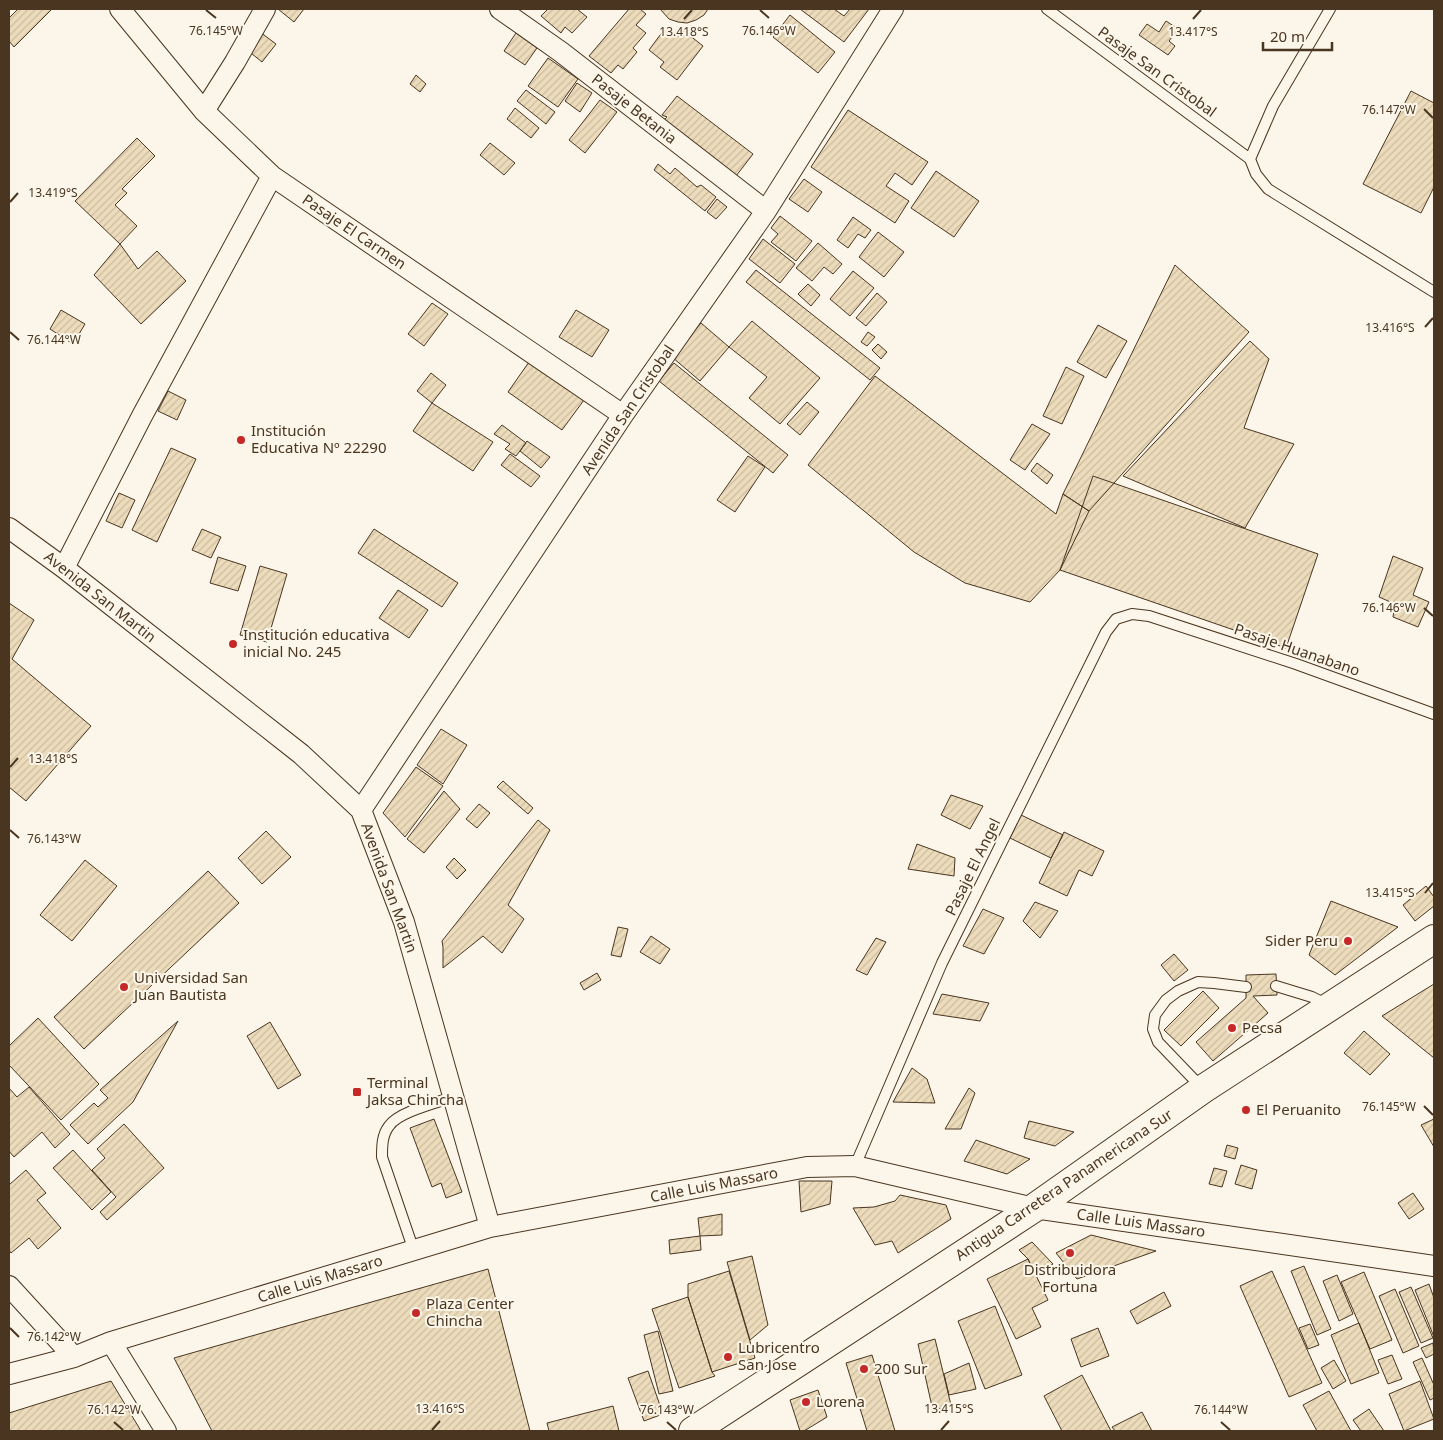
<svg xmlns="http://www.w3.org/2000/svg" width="1443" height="1440" font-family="'Noto Sans',sans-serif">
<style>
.building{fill:url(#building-hatch);stroke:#4a3520}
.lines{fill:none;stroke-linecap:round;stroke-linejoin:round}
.service-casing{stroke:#4a3520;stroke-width:12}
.minor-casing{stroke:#4a3520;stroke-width:22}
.trunk-casing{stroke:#4a3520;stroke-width:30}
.service{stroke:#fbf6e9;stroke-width:10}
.minor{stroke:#fbf6e9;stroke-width:20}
.trunk{stroke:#fbf6e9;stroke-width:28}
.ticks{fill:none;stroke:#4a3520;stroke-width:2}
.poi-dot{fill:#c62828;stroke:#fbf6e9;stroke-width:2}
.labels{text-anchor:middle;stroke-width:4;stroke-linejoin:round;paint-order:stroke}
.street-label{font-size:15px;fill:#4a3520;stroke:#fbf6e9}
.poi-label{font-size:15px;fill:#4a3520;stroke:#fbf6e9;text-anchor:start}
.ticks-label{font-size:12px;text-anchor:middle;fill:#4a3520;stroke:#fbf6e9;stroke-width:4;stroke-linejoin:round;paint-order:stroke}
</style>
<defs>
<pattern id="building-hatch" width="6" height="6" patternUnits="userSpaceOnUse" patternTransform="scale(1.25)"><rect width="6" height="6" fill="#ecdcbc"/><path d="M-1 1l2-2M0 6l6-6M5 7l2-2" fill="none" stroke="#ccbda1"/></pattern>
</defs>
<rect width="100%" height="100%" fill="#fbf6e9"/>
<path class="building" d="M18,9H52L14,47L9,41V18Z
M278,9H304L294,22Z
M548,9H577L587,17L572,33L565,27L561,33L541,16Z
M629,9H640L646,14L636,25L646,33L633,48L637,52L623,69L618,65L611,73L589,56Z
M660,9H708L704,15L696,20L687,23L678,22L669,19Z
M800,9H834L844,16L850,9H869L844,42Z
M790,15L835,52L818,73L773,37Z
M1166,21L1178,29L1169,41L1175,46L1168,55L1139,35L1147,24L1159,32Z
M666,27L680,37L684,31L703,46L677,80L660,67L664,62L649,50Z
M260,32L276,44L262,62L246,49Z
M516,33L537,48L525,65L504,51Z
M548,58L578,79L558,107L528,86Z
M416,75L426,84L420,92L410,84Z
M577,83L592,93L580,112L565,101Z
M526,90L555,112L546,124L517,101Z
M1411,91L1434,103V187L1421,213L1363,184Z
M677,96L753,154L736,176L664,120L667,117L662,115Z
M600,100L617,112L585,153L569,140Z
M515,108L539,128L531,138L507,119Z
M848,110L928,162L912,185L895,173L886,186L909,201L895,223L811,167Z
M137,138L155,156L122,189L127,193L115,205L137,226L120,244L75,201Z
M490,143L515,163L504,175L480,155Z
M658,164L670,174L675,168L697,187L701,185L716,197L705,211L654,170Z
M936,171L979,201L954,237L911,208Z
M804,179L822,192L808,212L789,199Z
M717,199L727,207L716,219L707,212Z
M780,216L812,241L796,261L771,242L778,234L771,228Z
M853,217L871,230L865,238L858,234L848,248L837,240Z
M878,232L904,252L884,277L859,257Z
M763,239L795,264L780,283L749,259Z
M818,243L842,264L833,274L824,267L812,281L796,268Z
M120,244L138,269L157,251L186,281L141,324L94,275Z
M1175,265L1249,332L1089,511L1063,494Z
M756,270L880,368L870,380L746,282Z
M853,271L874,288L850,316L830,299Z
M808,284L820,295L811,306L798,294Z
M877,293L887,302L866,326L856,318Z
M432,303L448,314L424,346L408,334Z
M61,310L85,324L73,344L50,329Z
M576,310L609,330L592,357L559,337Z
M752,321L820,378L780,424L749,398L767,377L729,347Z
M701,323L729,347L700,381L672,357Z
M1098,325L1127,341L1106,378L1077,362Z
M868,332L875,337L867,346L861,342Z
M1250,341L1269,359L1244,428L1294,444L1245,528L1123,476Z
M878,344L887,352L881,359L872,350Z
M529,362L584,400L562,430L508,392Z
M674,363L788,455L773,473L659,381Z
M1066,367L1084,376L1062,424L1043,416Z
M431,373L446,385L432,403L417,391Z
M875,376L1056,514L1063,494L1089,511L1060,570L1030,602L965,583L914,552L808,465Z
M168,391L186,400L177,420L158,411Z
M807,402L819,412L800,435L787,424Z
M432,403L493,442L473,471L413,431Z
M1032,424L1050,434L1025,470L1010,460Z
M502,425L526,443L516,456L505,449L510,444L494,434Z
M527,441L550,457L541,468L520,451Z
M171,448L196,459L157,542L132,530Z
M510,454L540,476L531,487L501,465Z
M748,456L765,467L735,512L717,500Z
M1037,463L1053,475L1047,484L1031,471Z
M1093,476L1318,554L1286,648L1060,570Z
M119,493L135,500L122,528L106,521Z
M202,529L221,537L211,558L192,550Z
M374,529L458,583L442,607L358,553Z
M1393,556L1423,568L1413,595L1429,602L1418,627L1393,617L1395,604L1379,597Z
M218,557L246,566L238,591L210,583Z
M260,566L287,574L267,642L240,635Z
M398,590L428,610L409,638L379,618Z
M9,603L34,620L12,659L91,726L26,801L9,787Z
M441,729L467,745L443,784L417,765Z
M416,767L443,786L405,837L383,813Z
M503,781L533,808L528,814L497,787Z
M444,791L460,809L424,853L407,839Z
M951,795L983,806L970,829L941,815Z
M479,804L490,813L477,828L466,819Z
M1021,815L1063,835L1051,858L1010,838Z
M538,820L550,830L508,905L524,919L502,953L483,936L443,968V947L442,941Z
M266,831L291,857L262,884L238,858Z
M1064,832L1104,851L1092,876L1079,870L1067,896L1039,883Z
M917,844L955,858L954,876L908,869Z
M454,858L466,870L457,879L446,867Z
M85,860L117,886L72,941L40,915Z
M208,871L239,903L84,1049L54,1017Z
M1426,886L1434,897V906L1415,921L1403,905Z
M1331,901L1398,927L1335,975L1309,955Z
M1035,902L1058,911L1040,938L1023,921Z
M983,909L1004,918L984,954L963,946Z
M618,927L628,929L621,957L611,955Z
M651,936L670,949L660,964L640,952Z
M876,938L886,942L867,975L856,970Z
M1174,954L1188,970L1174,981L1161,965Z
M597,973L601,980L584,990L580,983Z
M1276,974L1277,995L1253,996L1268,1013L1213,1061L1196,1042L1246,998V975Z
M1434,984V1058L1382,1016Z
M1203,991L1219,1008L1181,1046L1164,1030Z
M942,994L989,1003L980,1021L933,1014Z
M38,1018L99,1084L61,1120L9,1065V1046Z
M178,1021L133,1102L88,1144L70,1125L94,1103L98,1107L108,1098L100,1090Z
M270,1022L301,1075L278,1089L247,1036Z
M1364,1031L1390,1054L1370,1075L1344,1053Z
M912,1068L927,1079L935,1103L893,1102Z
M29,1087L70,1134L55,1148L42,1132L14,1157L9,1151V1088L17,1097Z
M969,1088L975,1093L961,1129H945Z
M434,1119L462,1192L446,1198L441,1183L432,1187L410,1128Z
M1434,1119V1147L1421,1125Z
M1029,1121L1074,1132L1055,1146L1024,1138Z
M124,1124L164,1168L107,1220L100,1212L116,1197L92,1170L105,1158L97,1149Z
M976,1140L1030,1159L1007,1174L964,1161Z
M1227,1145L1238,1148L1235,1159L1224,1156Z
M73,1150L111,1192L92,1210L53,1168Z
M1241,1165L1257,1170L1252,1189L1235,1184Z
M1214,1168L1227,1171L1222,1187L1209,1184Z
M26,1170L46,1193L37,1200L61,1228L38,1249L29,1238L11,1253L9,1250V1185Z
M799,1181H832L830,1204L801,1212Z
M1413,1193L1424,1209L1409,1219L1398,1203Z
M900,1195L946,1205L951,1219L898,1253L892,1241L875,1245L853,1208L874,1207L895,1201Z
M722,1214V1235L700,1236L698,1218Z
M1091,1235L1156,1251L1077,1279L1056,1253Z
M700,1236L701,1250L670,1254L669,1240Z
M1032,1242L1053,1264L1035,1275L1028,1259L1019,1250Z
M752,1256L768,1325L750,1340L727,1262Z
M1028,1259L1048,1300L1032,1308L1041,1327L1016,1339L987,1279Z
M1304,1266L1331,1329L1317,1335L1291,1271Z
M488,1269L530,1431H212L174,1358Z
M729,1271L755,1358L712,1372L688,1297V1284Z
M1272,1271L1322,1383L1289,1397L1240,1286Z
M1364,1272L1392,1340L1370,1349L1341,1282Z
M1337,1275L1353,1314L1339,1321L1323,1281Z
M1429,1284L1434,1298V1337L1415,1290Z
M1411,1287L1433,1338L1421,1343L1399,1292Z
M1395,1289L1419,1346L1403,1353L1379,1296Z
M1164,1292L1171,1306L1137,1324L1130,1311Z
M688,1297L712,1372L715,1376L679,1388L652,1309Z
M995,1306L1022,1375L985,1389L958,1321Z
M1359,1323L1379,1373L1351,1384L1331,1335Z
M1310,1324L1319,1345L1308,1349L1299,1328Z
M1098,1328L1109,1356L1081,1367L1071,1339Z
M658,1331L673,1391L659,1394L644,1335Z
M935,1339L951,1405L933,1411L918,1344Z
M1433,1343L1434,1354L1426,1358L1421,1348Z
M872,1355L895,1431H867L846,1363Z
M1392,1355L1402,1379L1388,1384L1378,1360Z
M1422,1358L1434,1385V1398L1430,1400L1413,1362Z
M1334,1360L1346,1381L1333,1389L1321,1368Z
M969,1363L976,1389L949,1395L944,1374Z
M648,1371L663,1414L644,1421L628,1378Z
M1082,1375L1111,1431H1062L1044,1396Z
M111,1381L141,1431H9V1413Z
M1420,1381L1434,1419L1404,1431L1389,1394Z
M818,1390L827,1417L804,1431H800L790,1400Z
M1329,1391L1351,1431H1317L1303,1405Z
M613,1406L619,1431H549L547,1423Z
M1369,1409L1384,1431H1361L1353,1420Z
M1142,1412L1152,1431H1115L1112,1427Z"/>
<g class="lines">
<g class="service-casing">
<path id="service" d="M1047,9L1250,159
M1330,9L1273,106L1250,159L1256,174L1268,189L1434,292
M1276,986L1312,997L1328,1005
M1203,1089L1158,1042L1153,1029L1155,1015L1166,1000L1178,991L1198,982L1214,983L1246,987
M855,1166L942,963L1106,632L1116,619L1132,614L1149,616L1296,664L1434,714
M414,1251L382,1157C382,1146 382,1135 389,1126C398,1112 436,1103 453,1097"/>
</g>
<g class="minor-casing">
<path id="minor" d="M120,9L204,111L272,176L623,415
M500,9L561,52L766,211
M204,111L235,62L265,9
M9,528L64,568L301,754L361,810L404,922L490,1227
M64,568L142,416L272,176
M361,810L623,415L766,211L893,9
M9,1286L74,1357
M111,1342L166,1431
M9,1374L74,1357L111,1342L490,1227L807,1167L855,1166L1034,1208L1434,1266"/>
</g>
<g class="trunk-casing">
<path id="trunk" d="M693,1431L1034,1208L1203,1089L1434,939"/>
</g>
<use href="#service" class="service"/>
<use href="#minor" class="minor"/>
<use href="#trunk" class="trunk"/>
</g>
<path class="ticks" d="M206,10L216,18M760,10L769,18M684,19L692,10M1193,19L1201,10M1424,109L1433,118M10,202L18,193M1425,327L1433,318M10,332L19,340M1424,608L1433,616M10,767L18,758M10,830L19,838M1425,893L1433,883M1424,1106L1433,1115M10,1328L19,1337M114,1422L123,1430M667,1422L676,1430M1221,1422L1230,1430M432,1430L440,1421M941,1430L949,1421"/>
<g class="poi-dot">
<circle cx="241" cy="440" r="5"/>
<circle cx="233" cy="644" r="5"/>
<circle cx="1348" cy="941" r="5"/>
<circle cx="124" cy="987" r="5"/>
<circle cx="1232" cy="1028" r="5"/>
<rect x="352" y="1087" width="10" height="10" rx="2.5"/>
<circle cx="1246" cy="1110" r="5"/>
<circle cx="1070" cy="1253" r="5"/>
<circle cx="416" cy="1313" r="5"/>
<circle cx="728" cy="1357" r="5"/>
<circle cx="864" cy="1369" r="5"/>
<circle cx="806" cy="1402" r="5"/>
</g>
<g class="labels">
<g class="street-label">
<text transform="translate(1157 72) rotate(36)" y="5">Pasaje San Cristobal</text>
<text transform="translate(634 109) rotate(38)" y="5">Pasaje Betania</text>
<text transform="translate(354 232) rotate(34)" y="5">Pasaje El Carmen</text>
<text transform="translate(628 410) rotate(-56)" y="5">Avenida San Cristobal</text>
<text transform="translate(100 597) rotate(38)" y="5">Avenida San Martin</text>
<text transform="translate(1297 650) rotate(19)" y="5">Pasaje Huanabano</text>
<text transform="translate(973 867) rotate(-64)" y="5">Pasaje El Angel</text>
<text transform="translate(389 888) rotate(70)" y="5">Avenida San Martin</text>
<text transform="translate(714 1185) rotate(-11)" y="5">Calle Luis Massaro</text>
<text transform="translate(1064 1185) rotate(-34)" y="5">Antigua Carretera Panamericana Sur</text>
<text transform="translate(1141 1223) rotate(8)" y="5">Calle Luis Massaro</text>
<text transform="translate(320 1279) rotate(-17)" y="5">Calle Luis Massaro</text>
</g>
<g class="poi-label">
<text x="251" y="436">Institución<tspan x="251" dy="17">Educativa Nº 22290</tspan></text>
<text x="243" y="640">Institución educativa<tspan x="243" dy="17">inicial No. 245</tspan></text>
<text x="1338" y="946" text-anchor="end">Sider Peru</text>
<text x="134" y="983">Universidad San<tspan x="134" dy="17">Juan Bautista</tspan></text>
<text x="1242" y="1033">Pecsa</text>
<text x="367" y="1088">Terminal<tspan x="367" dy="17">Jaksa Chincha</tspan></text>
<text x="1256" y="1115">El Peruanito</text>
<text x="1070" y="1275" text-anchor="middle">Distribuidora<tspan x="1070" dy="17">Fortuna</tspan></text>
<text x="426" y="1309">Plaza Center<tspan x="426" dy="17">Chincha</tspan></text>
<text x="738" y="1353">Lubricentro<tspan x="738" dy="17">San Jose</tspan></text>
<text x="874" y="1374">200 Sur</text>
<text x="816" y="1407">Lorena</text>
</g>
</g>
<g class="ticks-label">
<text x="216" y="35">76.145°W</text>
<text x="769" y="35">76.146°W</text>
<text x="1193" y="36">13.417°S</text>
<text x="684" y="36">13.418°S</text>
<text x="1389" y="114">76.147°W</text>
<text x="53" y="197">13.419°S</text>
<text x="1390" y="332">13.416°S</text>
<text x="54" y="344">76.144°W</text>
<text x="1389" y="612">76.146°W</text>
<text x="53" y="763">13.418°S</text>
<text x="54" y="843">76.143°W</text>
<text x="1390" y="897">13.415°S</text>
<text x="1389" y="1111">76.145°W</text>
<text x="54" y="1341">76.142°W</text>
<text x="440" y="1413">13.416°S</text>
<text x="949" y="1413">13.415°S</text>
<text x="114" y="1414">76.142°W</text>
<text x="667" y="1414">76.143°W</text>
<text x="1221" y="1414">76.144°W</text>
</g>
<rect width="1443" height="1440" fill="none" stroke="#4a3520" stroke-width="20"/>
<path d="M1263 42v8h69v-8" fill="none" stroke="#4a3520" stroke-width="2.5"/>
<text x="1270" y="42" font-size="15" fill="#4a3520" stroke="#fbf6e9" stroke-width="4" paint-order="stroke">20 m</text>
</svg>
